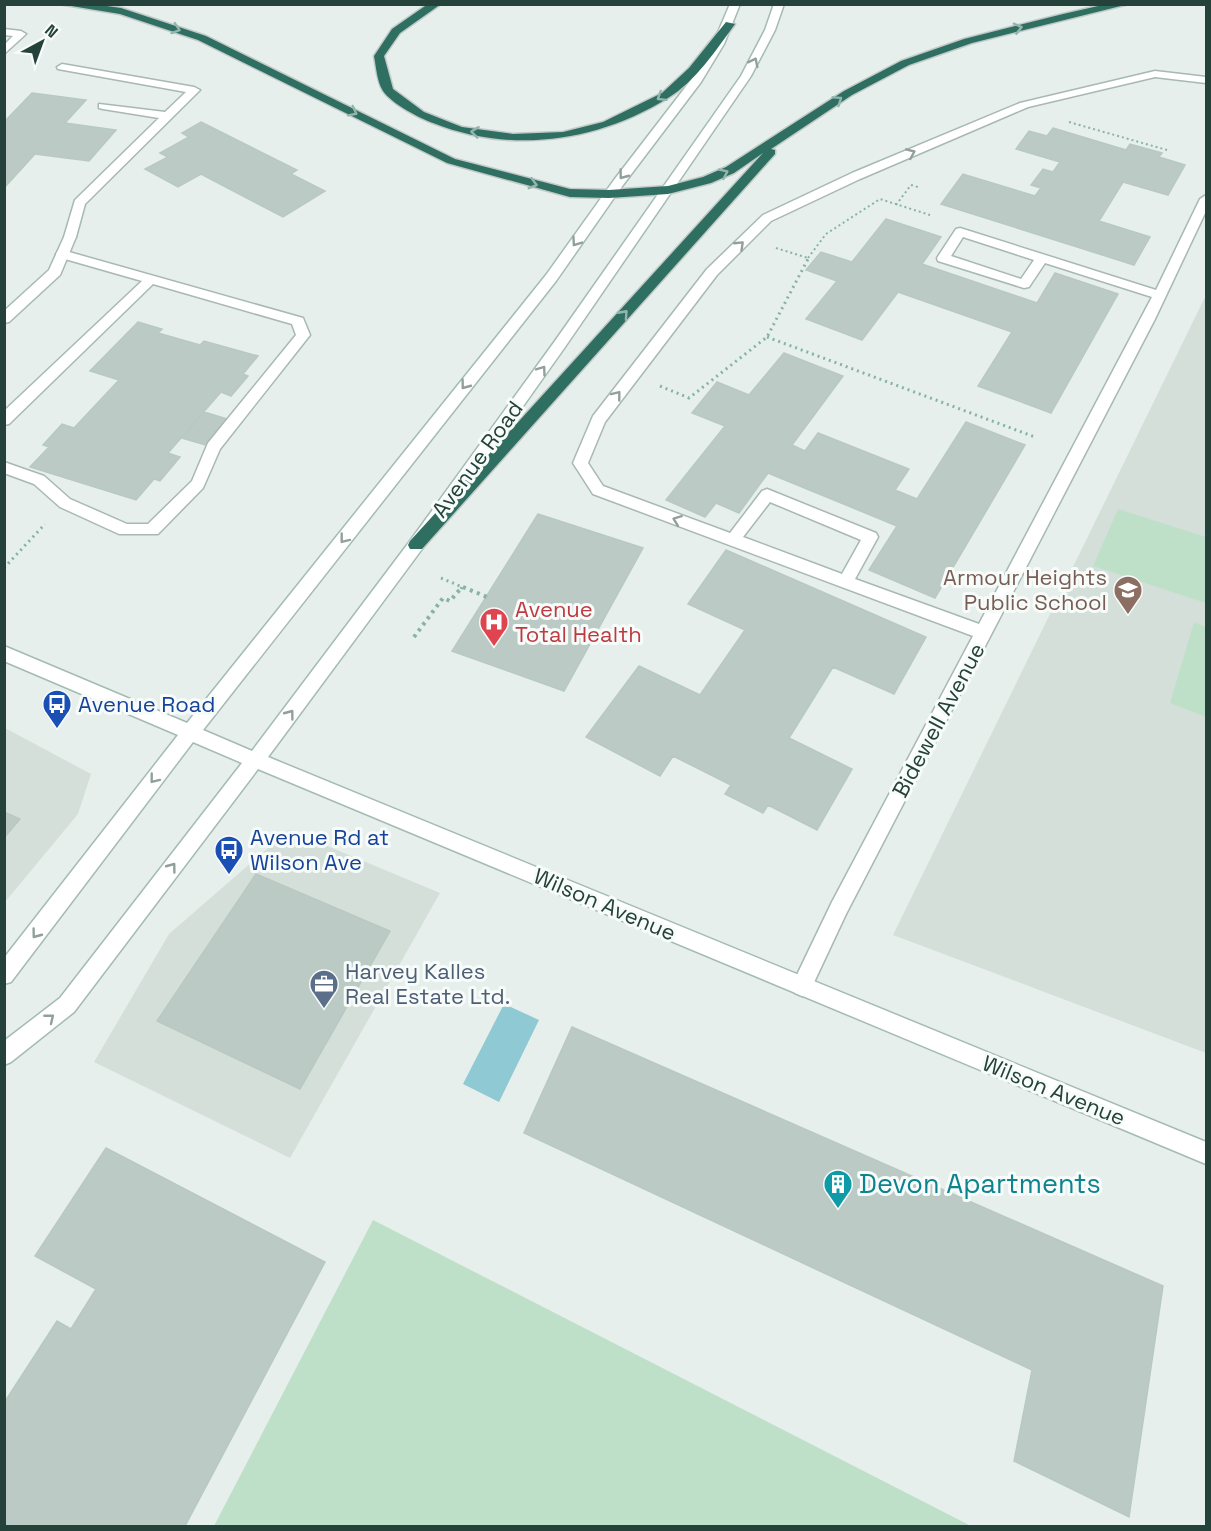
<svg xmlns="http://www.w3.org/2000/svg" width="1211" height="1531" font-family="'Space Grotesk',sans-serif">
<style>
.built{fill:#d4dfda}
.green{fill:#bfe0c8}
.water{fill:#8ec9d4}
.building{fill:#bbcac4;stroke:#b8c9c2;stroke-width:1.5}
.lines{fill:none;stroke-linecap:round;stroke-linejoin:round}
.service-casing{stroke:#a8b8b2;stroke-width:3}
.minor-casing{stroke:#a8b8b2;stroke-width:3}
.secondary-casing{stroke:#a4bbb3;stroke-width:3}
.motorway-casing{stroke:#c2cac8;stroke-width:3}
.path-far2{stroke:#86b3a5;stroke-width:2;stroke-dasharray:2 3;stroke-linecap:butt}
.path-far1{stroke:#86b3a5;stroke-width:3;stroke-dasharray:2 4;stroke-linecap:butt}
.path{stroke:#86b3a5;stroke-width:4;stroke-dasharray:3 4.5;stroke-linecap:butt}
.service{fill:#fff;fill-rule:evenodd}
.minor{fill:#fff;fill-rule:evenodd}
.secondary{fill:#fff;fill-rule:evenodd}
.motorway{fill:#2f6f62;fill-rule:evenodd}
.oneway{stroke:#93b5ae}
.oneway2{stroke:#92a09c}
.labels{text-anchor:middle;stroke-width:6;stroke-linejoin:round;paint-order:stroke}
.street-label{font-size:22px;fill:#24423a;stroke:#f7fbf9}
.education-label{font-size:22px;fill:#785e54;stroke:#f7fbf9;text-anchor:end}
.health-label{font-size:22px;fill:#be3a42;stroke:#f7fbf9;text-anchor:start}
.transit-label{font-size:22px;fill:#164399;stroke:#f7fbf9;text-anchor:start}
.service-label{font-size:22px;fill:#4e5e75;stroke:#f7fbf9;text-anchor:start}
.near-culture-label{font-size:27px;fill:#0d838f;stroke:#f7fbf9;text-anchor:start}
</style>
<rect width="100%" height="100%" fill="#e6efeb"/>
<path class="built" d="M1206,295V1053L893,935Z
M5,728L91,774L78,814L5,902Z
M289,830L440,893L290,1158L94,1062L169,934Z"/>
<path class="green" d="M1118,509L1206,537V603L1093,566Z
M1194,622L1206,627V717L1170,703Z
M373,1220L971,1526H214Z"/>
<path class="water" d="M504,1004L539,1020L499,1102L463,1084Z"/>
<path class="building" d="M32,93L86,100L65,123L116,130L89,161L35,154L4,188V122Z
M201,122L297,170L291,174L325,191L283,217L201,174L178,187L145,169L168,157L160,153L189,137L182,133Z
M1053,128L1126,150L1130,144L1162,153L1159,157L1185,165L1168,195L1123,182L1099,221L1150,237L1134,265L941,204L963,174L1035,196L1041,188L1031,185L1043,169L1053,172L1060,162L1016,149L1029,131L1047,136Z
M886,219L941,237L922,264L1037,303L1055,273L1118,294L1051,413L978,386L1012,332L898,292L862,340L806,319L837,281L806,270L821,252L852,262Z
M138,322L162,329L158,333L200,345L204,341L258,356L243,374L248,376L231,396L221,392L168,453L180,457L160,481L154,479L136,500L30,467L49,447L43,445L62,424L74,428L119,380L90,371Z
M784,353L843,376L792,445L805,451L818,433L909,469L895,490L917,499L966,422L1025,445L935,598L869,570L897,526L768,473L739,513L716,503L705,517L666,500L725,426L692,413L717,382L749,395Z
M204,412L240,423L219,449L182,438Z
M538,514L643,548L564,691L452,651Z
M726,550L926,637L894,694L833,667L789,738L852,769L817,830L768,805L763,813L725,794L731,785L673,756L660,776L586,737L639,666L700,695L745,630L688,604Z
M4,812L20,819L4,838Z
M256,874L390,931L300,1089L157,1021Z
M572,1027L1163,1286L1129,1517L1014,1461L1032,1370L524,1133Z
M106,1148L325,1262L185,1526H4V1403L57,1321L71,1329L96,1289L35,1256Z"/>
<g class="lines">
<g class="service-casing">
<path id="service" d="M4,29L21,31L26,34L4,54V45L13,36L4,35Z
M62,64L194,87L200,90L85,204L76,237L70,241L64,237L75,200L159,118L103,109L99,108V104L165,112L186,92L58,69L57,67Z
M1155,71L1206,77V83L1155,77L1028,107L860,179L771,221L717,275L605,422L588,463L603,486L730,533L762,491L767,489L876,533L878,537L855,579L979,624L1152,297L1045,263L1029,287L1024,288L938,261L937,258L956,229L960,228L1156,290L1200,199L1206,195V211L1155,319L846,914L809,993L802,996L795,993L792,986L795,979L832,902L973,636L593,494L573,463L593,416L707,269L763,215L852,173L1020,103ZM963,237L1034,260L1021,279L951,256ZM770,502L861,540L842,574L743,537Z
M62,250L303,318L310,335L220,449L203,488L158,534H119L60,507L34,484L4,473V462L44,476L70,499L127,524H148L192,481L208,443L296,335L292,324L153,284L9,424L4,425V411L142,281L58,257L56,254L58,251Z"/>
</g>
<g class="minor-casing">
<path id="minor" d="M70,233L76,237L60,275L9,322L4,323V311L49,270L64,237Z"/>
</g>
<g class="secondary-casing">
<path id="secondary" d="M730,4H740L724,44L701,82L623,185L556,281L203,730L252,751L410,541L555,341L741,76L765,30L774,4H784L775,30L751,76L565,347L422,549L268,757L1206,1142V1164L258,769L74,1012L11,1062L4,1065V1041L60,998L242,763L193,742L11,982L4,984V958L178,735L4,661V646L187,723L546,275L614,180L691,80L713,44Z"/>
</g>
<g class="motorway-casing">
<path id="motorway" d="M59,4H93L121,8L206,36L455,159L570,189L609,190L668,186L703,177L726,167L844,91L901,61L964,39L1063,14L1107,4H1129L972,43L909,65L852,95L771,149L775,150V154L422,549H410L408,545L410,541L763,153L734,173L711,183L668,194L609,198L570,197L447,163L198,40L120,14Z
M428,4H441L400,33L384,56L393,89L424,112L462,127L513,134L563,132L603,122L662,93L689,68L726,22L735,24C717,49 695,82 668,98C597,142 511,154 433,123C419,118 392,104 383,91C377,82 376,66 374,56L392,29Z"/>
</g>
<path class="path-far2" d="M1069,122L1167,150
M896,205L911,185L918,187
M776,248L808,258L807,260
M808,258L826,234L880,199L930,215"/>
<path class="path-far1" d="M767,337L1035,437
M660,386L689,398L767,337L808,259
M4,568L45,524
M441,578L467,589
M461,589L462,587"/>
<path class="path" d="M463,587L487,597
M414,637L443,598L450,601L462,587"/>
<use href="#service" class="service"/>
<use href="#minor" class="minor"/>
<use href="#secondary" class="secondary"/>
<use href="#motorway" class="motorway"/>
</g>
<defs><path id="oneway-chevron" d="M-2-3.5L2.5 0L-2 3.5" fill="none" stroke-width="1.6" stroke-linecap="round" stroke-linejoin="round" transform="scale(1.5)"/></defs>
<g class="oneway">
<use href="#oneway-chevron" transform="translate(1018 28) rotate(-14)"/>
<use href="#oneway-chevron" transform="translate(176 29) rotate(18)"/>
<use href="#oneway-chevron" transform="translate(661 97) rotate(148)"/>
<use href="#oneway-chevron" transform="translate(838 100) rotate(-34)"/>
<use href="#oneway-chevron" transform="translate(353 112) rotate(27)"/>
<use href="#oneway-chevron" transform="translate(475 132) rotate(-173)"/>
<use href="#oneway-chevron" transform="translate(724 173) rotate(-25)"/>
<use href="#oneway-chevron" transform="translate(533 184) rotate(16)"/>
<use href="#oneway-chevron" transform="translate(624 314) rotate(-48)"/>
</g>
<g class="oneway2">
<use href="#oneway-chevron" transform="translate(754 62) rotate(-63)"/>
<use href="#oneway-chevron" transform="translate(911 153) rotate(-23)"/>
<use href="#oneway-chevron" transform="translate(623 175) rotate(127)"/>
<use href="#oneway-chevron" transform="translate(576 242) rotate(125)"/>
<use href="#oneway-chevron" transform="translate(740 245) rotate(-44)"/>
<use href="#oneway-chevron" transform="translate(542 370) rotate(-54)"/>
<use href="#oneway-chevron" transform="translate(465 385) rotate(127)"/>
<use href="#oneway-chevron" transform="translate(617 395) rotate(-52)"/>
<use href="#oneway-chevron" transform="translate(677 520) rotate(-159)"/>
<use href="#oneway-chevron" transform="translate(344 539) rotate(128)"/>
<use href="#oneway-chevron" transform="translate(290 714) rotate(-53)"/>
<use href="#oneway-chevron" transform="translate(154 779) rotate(128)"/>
<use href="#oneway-chevron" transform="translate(172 867) rotate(-53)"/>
<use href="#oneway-chevron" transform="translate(36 934) rotate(127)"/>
<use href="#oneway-chevron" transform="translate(50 1018) rotate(-39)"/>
</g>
<defs>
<g id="school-pin" transform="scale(1.5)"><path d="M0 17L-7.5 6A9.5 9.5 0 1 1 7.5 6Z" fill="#8d6e63" stroke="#f7fbf9"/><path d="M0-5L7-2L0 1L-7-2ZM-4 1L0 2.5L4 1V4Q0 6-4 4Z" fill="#fff"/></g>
<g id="hospital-pin" transform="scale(1.5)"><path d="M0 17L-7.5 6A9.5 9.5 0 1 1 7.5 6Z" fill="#e0444e" stroke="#f7fbf9"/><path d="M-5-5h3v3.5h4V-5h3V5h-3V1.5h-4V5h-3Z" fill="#fff"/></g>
<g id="bus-pin" transform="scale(1.5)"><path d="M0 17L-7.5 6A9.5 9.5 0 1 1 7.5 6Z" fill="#1a4fb4" stroke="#f7fbf9"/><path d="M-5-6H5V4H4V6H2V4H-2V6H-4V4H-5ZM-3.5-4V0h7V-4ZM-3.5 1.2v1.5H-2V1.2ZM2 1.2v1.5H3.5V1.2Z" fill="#fff"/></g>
<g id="office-pin" transform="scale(1.5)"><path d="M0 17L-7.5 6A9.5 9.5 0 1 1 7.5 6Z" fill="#5c6f8a" stroke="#f7fbf9"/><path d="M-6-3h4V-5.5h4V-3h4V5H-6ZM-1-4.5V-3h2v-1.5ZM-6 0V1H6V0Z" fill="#fff"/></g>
<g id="building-pin" transform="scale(1.5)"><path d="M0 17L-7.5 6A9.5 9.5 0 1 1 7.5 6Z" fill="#0f9aa8" stroke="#f7fbf9"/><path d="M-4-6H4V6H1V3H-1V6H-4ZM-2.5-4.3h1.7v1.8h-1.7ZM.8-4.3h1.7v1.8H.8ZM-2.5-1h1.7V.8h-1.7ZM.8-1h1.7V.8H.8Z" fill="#fff"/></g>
</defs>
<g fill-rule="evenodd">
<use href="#school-pin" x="1128" y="590"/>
<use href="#hospital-pin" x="494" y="622"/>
<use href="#bus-pin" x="57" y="704"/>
<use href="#bus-pin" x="229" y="850"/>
<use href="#office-pin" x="324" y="984"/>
<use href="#building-pin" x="838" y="1184"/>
</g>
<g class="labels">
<g class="street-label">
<text transform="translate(477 459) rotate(-54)" y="8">Avenue Road</text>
<text transform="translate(938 720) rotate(-62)" y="8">Bidewell Avenue</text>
<text transform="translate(605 904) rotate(23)" y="8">Wilson Avenue</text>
<text transform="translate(1054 1090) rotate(22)" y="8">Wilson Avenue</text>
</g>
<g class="education-label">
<text x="1107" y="585">Armour Heights<tspan x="1107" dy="25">Public School</tspan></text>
</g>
<g class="health-label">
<text x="515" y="617">Avenue<tspan x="515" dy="25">Total Health</tspan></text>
</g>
<g class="transit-label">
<text x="78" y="712">Avenue Road</text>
<text x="250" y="845">Avenue Rd at<tspan x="250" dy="25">Wilson Ave</tspan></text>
</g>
<g class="service-label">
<text x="345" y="979">Harvey Kalles<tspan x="345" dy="25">Real Estate Ltd.</tspan></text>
</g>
<g class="near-culture-label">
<text x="859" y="1193">Devon Apartments</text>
</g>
</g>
<rect width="1211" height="1531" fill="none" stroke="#24423a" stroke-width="12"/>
<g transform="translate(42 42) rotate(41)" stroke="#f7fbf9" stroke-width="4.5" paint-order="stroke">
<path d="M0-4.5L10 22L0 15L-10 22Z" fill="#24423a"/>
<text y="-9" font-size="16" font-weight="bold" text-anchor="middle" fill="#24423a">N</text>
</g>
</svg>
